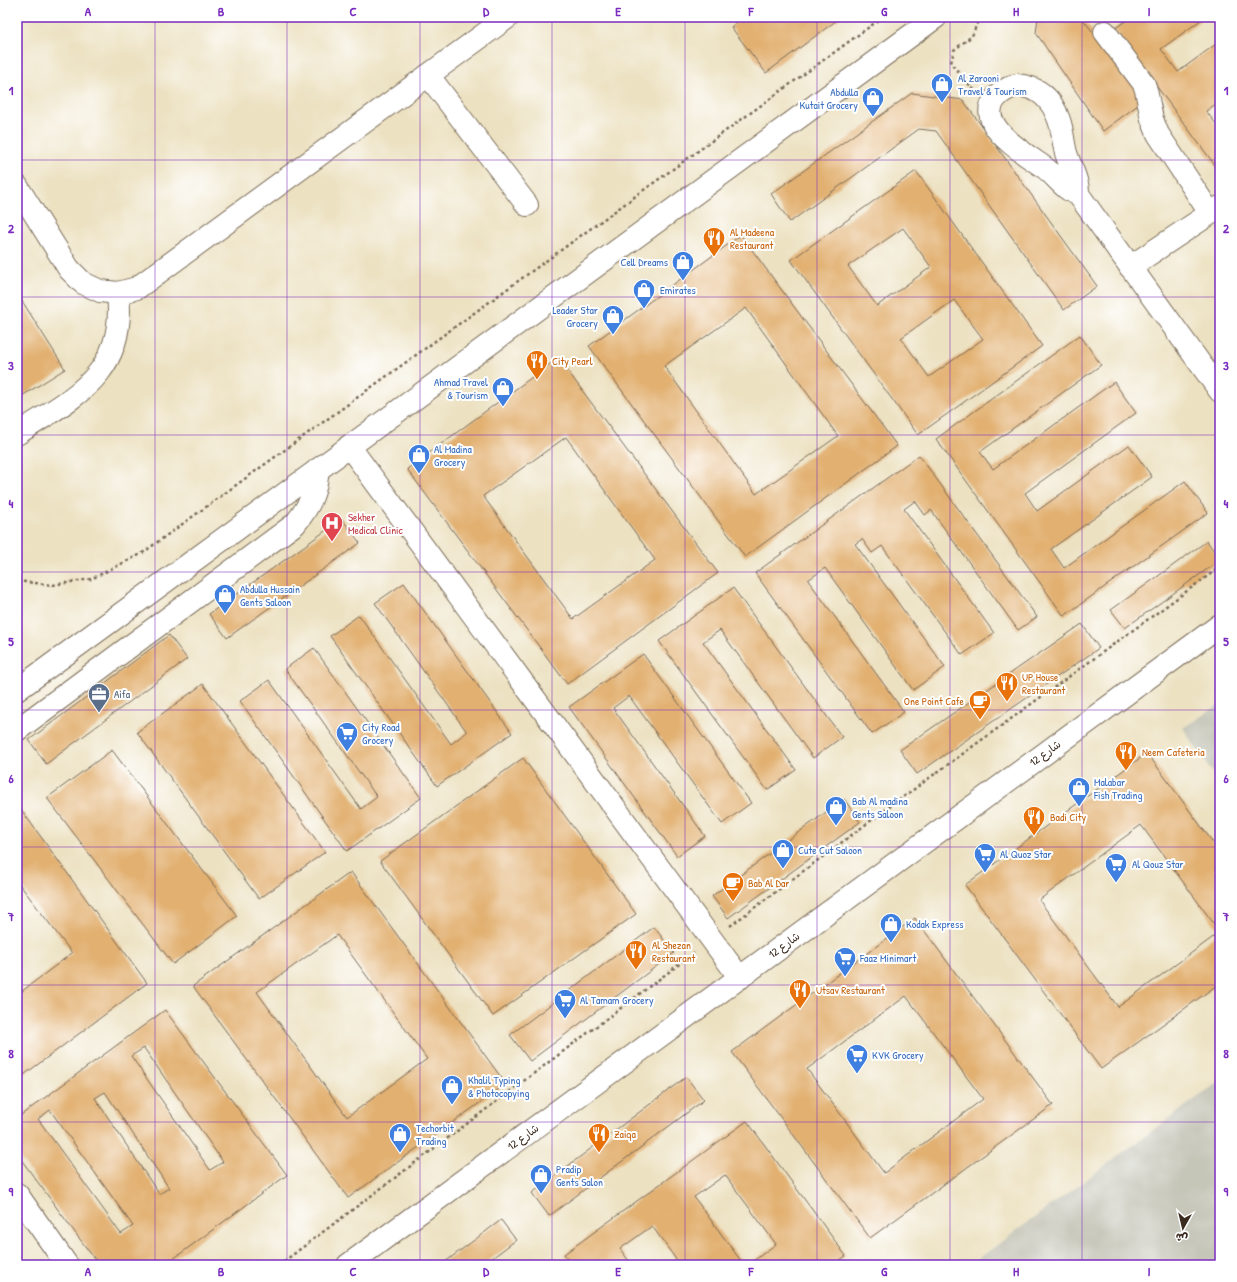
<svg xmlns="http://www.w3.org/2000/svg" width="1237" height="1282" font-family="'Patrick Hand','Playpen Sans Arabic',sans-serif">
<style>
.industrial{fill:#c5c5b8}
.building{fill:#e2b071;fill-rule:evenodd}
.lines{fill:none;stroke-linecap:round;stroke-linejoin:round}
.minor-casing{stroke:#796a57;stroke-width:24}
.path{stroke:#796a57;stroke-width:2.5;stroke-dasharray:3 3;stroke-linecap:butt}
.minor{stroke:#fff;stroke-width:22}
.grid{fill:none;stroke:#7b2cbf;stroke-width:1;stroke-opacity:0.55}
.labels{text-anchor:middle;stroke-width:4;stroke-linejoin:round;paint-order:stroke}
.shop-label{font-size:11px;fill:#366cbe;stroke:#fff;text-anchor:start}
.food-label{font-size:11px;fill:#c56008;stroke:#fff;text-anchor:start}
.health-label{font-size:11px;fill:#be3a42;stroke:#fff;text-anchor:start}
.service-label{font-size:11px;fill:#4e5e75;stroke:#fff;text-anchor:start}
.street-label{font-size:11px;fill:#3b2a1e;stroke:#fff}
.neatline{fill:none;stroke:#7b2cbf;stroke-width:1.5}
.grid-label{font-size:13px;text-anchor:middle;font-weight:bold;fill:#7b2cbf}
</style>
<rect width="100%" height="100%" fill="#fff"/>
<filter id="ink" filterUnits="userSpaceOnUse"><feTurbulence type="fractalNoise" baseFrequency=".025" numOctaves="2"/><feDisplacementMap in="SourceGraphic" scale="8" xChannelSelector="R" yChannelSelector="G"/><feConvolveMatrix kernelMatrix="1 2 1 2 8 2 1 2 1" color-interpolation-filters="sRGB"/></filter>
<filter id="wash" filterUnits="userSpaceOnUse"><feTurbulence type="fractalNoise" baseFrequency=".012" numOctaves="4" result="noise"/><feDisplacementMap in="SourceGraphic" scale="16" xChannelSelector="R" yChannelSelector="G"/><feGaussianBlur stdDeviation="0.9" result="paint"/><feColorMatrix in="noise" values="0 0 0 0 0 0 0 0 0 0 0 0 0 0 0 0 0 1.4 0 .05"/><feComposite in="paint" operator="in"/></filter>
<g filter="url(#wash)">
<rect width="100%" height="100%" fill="#ece1c1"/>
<path class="industrial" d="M1220,704V784L1183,728Z
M1220,1081V1265H970Z"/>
<g id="blocks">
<path class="building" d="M743,17H841L766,73L731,27Z
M1038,17H1081L1146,99L1103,131L1036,33Z
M1131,17H1205L1161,49L1178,72L1220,41V101L1206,111L1220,129V172L1114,29Z
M912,93L963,100L1097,286L1064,310L936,131L919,129L790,222L771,194Z
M916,171L1042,346L918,435L791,260ZM903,228L931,267L877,306L848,266ZM954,300L983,339L929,377L901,338Z
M741,235L897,446L745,557L589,346ZM746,308L838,436L756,494L664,366Z
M17,293L65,369L17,399Z
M1080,335L1101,365L980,452L993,469L1114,382L1136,413L1025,493L1037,511L1129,445L1152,477L1051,549L1064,568L1185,481L1208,513L1064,616L936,439Z
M558,358L718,573L567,684L407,469ZM566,437L655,560L573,619L483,496Z
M919,455L1037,617L1018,630L931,510L925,515L915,501L904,509L994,633L962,655L882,546L872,553L862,539L855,544L945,667L913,690L825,568L808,580L904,712L872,734L755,573Z
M342,519L360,543L227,638L209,614Z
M1207,541L1220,560L1125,628L1111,610Z
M404,583L512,733L437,786L330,636L359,615L451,744L467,732L375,603Z
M733,588L842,737L813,758L720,630L703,642L796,770L767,790L659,641Z
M1082,624L1099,648L917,774L900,750Z
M169,635L187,659L46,764L29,740Z
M314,648L421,798L347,851L240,701L269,680L361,809L377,797L285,669Z
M643,654L751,803L722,824L629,696L613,708L705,836L677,856L569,707Z
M203,684L325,852L259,899L137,732Z
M112,750L237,916L173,964L47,798Z
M1147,753L1220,852V932L1141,825L1039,900L1118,1007L1220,932V983L1101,1069L965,885Z
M523,758L636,914L493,1016L380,861Z
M844,799L860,822L728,918L712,896Z
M17,804L147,983L17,1080V995L72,953L17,881Z
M351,872L506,1084L348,1198L193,986ZM337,935L427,1059L347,1117L257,992Z
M915,918L1053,1105L870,1238L732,1052ZM906,996L983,1099L884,1173L807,1069Z
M654,927L674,953L530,1061L510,1035Z
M165,1010L287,1175L165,1265H99L17,1154V1118ZM144,1048L223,1162L210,1170L131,1056ZM105,1092L169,1188L159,1194L95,1098ZM50,1110L133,1226L121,1234L38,1119Z
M686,1077L704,1100L549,1216L532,1193Z
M747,1121L846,1256L833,1265H748L776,1244L725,1175L694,1197L744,1265H680L652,1226L620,1249L632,1265H572L564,1254Z
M501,1220L516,1240L483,1265H441Z"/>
</g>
</g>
<g filter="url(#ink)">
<use href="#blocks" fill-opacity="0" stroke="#796a57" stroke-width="1"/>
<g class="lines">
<g class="minor-casing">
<path id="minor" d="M1105,32L1144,84L1146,90L1152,119L1158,134L1210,213
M428,75L527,205
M1017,85C1039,87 1052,99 1059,120C1063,131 1063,143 1066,153C1070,166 1079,182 1078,194C1064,190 1057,177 1045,168C1029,156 974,126 995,99C1001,91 1008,88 1017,85Z
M17,186L69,269L83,283L100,291L118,293L137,288L508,17
M1078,194L1220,391
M1130,267L1220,207
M17,434C75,396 127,374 118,293
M349,446L740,978
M17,690L936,17
M17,730L295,524C310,506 316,492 318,469
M17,1194L67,1265
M348,1265L1220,625"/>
</g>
<path class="path" d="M974,90L951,63L954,50L972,36L979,18L978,17
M17,581L53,585L91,579L141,554L883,17
M730,926L877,816L1220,567
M279,1265L694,953"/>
<use href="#minor" class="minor"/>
</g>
</g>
<path class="grid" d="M155,17V1265M287,17V1265M420,17V1265M552,17V1265M685,17V1265M817,17V1265M950,17V1265M1082,17V1265M17,160H1220M17,297H1220M17,435H1220M17,572H1220M17,710H1220M17,847H1220M17,985H1220M17,1122H1220"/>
<defs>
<g id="shop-pin" transform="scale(1.15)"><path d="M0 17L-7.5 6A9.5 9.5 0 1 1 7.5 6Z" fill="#3f7fe0" stroke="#fff"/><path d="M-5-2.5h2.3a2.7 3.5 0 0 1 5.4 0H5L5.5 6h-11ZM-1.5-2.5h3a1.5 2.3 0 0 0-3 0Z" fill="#fff"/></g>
<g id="restaurant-pin" transform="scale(1.15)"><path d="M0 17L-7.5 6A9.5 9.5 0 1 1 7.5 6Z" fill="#e8710a" stroke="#fff"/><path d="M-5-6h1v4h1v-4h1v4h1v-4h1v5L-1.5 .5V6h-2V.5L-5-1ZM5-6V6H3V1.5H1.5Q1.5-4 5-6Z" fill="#fff"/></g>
<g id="hospital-pin" transform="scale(1.15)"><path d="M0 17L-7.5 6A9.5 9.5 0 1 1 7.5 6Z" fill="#e0444e" stroke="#fff"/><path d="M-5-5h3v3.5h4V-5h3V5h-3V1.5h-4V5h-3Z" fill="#fff"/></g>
<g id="office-pin" transform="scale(1.15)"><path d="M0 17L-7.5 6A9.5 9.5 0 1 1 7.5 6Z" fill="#5c6f8a" stroke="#fff"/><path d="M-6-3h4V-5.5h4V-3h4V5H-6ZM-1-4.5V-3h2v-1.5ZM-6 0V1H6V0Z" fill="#fff"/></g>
<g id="cafe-pin" transform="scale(1.15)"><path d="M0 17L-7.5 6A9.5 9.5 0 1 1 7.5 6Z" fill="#e8710a" stroke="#fff"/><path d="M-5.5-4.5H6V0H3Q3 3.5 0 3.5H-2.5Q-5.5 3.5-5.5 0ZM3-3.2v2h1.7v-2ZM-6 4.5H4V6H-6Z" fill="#fff"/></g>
<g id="supermarket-pin" transform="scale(1.15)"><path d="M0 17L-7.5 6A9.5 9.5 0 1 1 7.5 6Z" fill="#3f7fe0" stroke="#fff"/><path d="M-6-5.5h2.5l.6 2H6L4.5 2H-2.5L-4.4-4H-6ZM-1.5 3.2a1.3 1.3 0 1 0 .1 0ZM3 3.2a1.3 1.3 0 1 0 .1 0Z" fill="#fff"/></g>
</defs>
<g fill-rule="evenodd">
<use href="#shop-pin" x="942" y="84"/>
<use href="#shop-pin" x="873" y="98"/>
<use href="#restaurant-pin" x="714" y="238"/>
<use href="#shop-pin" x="683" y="262"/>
<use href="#shop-pin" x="644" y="290"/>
<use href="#shop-pin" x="613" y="316"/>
<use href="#restaurant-pin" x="537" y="361"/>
<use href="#shop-pin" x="503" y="388"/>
<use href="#shop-pin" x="419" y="455"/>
<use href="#hospital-pin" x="332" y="523"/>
<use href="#shop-pin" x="225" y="595"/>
<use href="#restaurant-pin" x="1007" y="683"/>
<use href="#office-pin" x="99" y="694"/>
<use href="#cafe-pin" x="980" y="701"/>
<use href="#supermarket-pin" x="347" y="733"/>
<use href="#restaurant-pin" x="1126" y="752"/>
<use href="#shop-pin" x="1079" y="788"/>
<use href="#shop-pin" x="836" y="807"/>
<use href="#restaurant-pin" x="1034" y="817"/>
<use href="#shop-pin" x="783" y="850"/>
<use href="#supermarket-pin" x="985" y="854"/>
<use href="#supermarket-pin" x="1116" y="864"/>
<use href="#cafe-pin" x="733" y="883"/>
<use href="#shop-pin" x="891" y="924"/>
<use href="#restaurant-pin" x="636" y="951"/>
<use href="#supermarket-pin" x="845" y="958"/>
<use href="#restaurant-pin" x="800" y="990"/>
<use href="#supermarket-pin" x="565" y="1000"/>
<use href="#supermarket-pin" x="857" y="1055"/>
<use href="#shop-pin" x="452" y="1086"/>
<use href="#shop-pin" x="400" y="1134"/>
<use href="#restaurant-pin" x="599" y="1134"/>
<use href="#shop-pin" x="541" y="1175"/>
</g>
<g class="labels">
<g class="shop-label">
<text x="958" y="82">Al Zarooni<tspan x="958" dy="13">Travel &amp; Tourism</tspan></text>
<text x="858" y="96" text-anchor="end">Abdulla<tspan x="858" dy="13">Kutait Grocery</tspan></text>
<text x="668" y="266" text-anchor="end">Cell Dreams</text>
<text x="660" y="294">Emirates</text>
<text x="598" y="314" text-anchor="end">Leader Star<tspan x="598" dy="13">Grocery</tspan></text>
<text x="488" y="386" text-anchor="end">Ahmad Travel<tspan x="488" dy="13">&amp; Tourism</tspan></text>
<text x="434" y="453">Al Madina<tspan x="434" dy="13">Grocery</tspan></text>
<text x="240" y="593">Abdulla Hussain<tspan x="240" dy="13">Gents Saloon</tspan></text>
<text x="362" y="731">City Road<tspan x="362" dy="13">Grocery</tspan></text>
<text x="1094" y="786">Malabar<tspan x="1094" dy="13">Fish Trading</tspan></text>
<text x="852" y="805">Bab Al madina<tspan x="852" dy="13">Gents Saloon</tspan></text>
<text x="798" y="854">Cute Cut Saloon</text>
<text x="1000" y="858">Al Quoz Star</text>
<text x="1132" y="868">Al Qouz Star</text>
<text x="906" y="928">Kodak Express</text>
<text x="860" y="962">Faaz Minimart</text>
<text x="580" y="1004">Al Tamam Grocery</text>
<text x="872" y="1059">KVK Grocery</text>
<text x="468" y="1084">Khalil Typing<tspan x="468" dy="13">&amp; Photocopying</tspan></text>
<text x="416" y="1132">Techorbit<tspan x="416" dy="13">Trading</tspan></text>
<text x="556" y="1173">Pradip<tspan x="556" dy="13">Gents Salon</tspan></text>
</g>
<g class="food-label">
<text x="730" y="236">Al Madeena<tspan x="730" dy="13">Restaurant</tspan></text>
<text x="552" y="365">City Pearl</text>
<text x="1022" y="681">UP House<tspan x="1022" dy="13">Restaurant</tspan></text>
<text x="964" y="705" text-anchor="end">One Point Cafe</text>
<text x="1142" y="756">Neem Cafeteria</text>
<text x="1050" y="821">Badi City</text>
<text x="748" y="887">Bab Al Dar</text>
<text x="652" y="949">Al Shezan<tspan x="652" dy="13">Restaurant</tspan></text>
<text x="816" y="994">Utsav Restaurant</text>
<text x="614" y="1138">Zaiqa</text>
</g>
<g class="health-label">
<text x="348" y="521">Sekher<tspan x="348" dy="13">Medical Clinic</tspan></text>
</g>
<g class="service-label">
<text x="114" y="698">Aifa</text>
</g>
<g class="street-label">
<text transform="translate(1045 753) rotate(-36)" y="4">شارع 12</text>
<text transform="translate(784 945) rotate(-36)" y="4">شارع 12</text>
<text transform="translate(523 1137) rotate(-36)" y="4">شارع 12</text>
</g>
</g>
<rect width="1237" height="1282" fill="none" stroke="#fff" stroke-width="44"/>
<g transform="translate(1183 1228) rotate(188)" stroke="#ffffff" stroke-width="3" paint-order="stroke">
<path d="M0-3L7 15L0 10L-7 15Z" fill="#3b2a1e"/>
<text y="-6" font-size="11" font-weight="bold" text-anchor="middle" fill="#3b2a1e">ش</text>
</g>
<rect x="22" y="22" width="1193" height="1238" class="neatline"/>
<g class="grid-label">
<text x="88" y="16">A</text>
<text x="221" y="16">B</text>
<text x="353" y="16">C</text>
<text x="486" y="16">D</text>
<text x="618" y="16">E</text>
<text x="751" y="16">F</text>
<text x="884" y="16">G</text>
<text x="1016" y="16">H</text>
<text x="1149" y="16">I</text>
<text x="11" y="95">1</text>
<text x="1226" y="95">1</text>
<text x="11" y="233">2</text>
<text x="1226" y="233">2</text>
<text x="11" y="370">3</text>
<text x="1226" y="370">3</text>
<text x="11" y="508">4</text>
<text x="1226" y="508">4</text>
<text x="11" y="646">5</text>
<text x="1226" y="646">5</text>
<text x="11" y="783">6</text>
<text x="1226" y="783">6</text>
<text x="11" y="921">7</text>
<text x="1226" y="921">7</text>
<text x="11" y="1058">8</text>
<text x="1226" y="1058">8</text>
<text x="11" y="1196">9</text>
<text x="1226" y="1196">9</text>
<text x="88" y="1276">A</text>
<text x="221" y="1276">B</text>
<text x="353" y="1276">C</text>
<text x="486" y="1276">D</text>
<text x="618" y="1276">E</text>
<text x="751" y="1276">F</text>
<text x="884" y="1276">G</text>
<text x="1016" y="1276">H</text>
<text x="1149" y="1276">I</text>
</g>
</svg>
